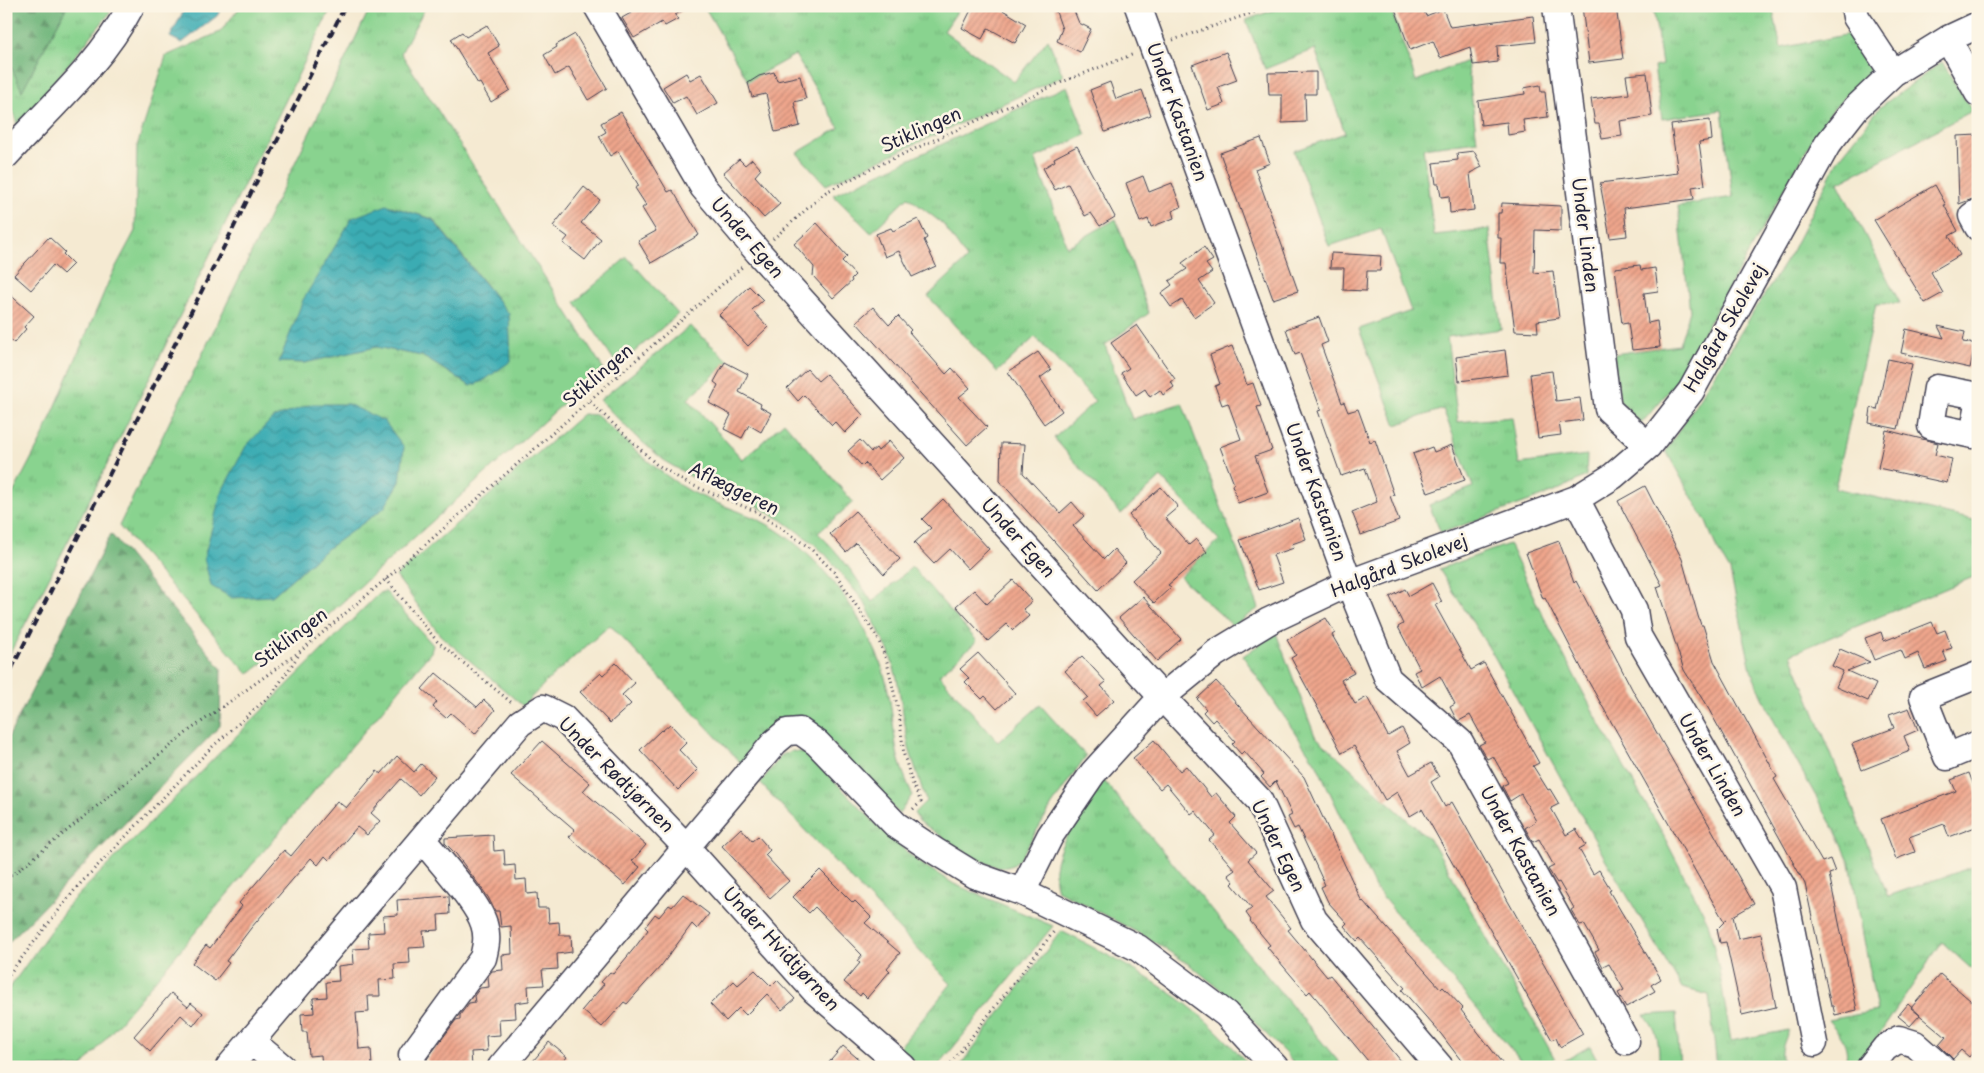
<svg xmlns="http://www.w3.org/2000/svg" width="1984" height="1073" font-family="'Playpen Sans',sans-serif">
<style>
.grass{fill:url(#grass-tufts);stroke:#567a65;fill-rule:evenodd}
.forest{fill:url(#forest-firs);stroke:#486c5a}
.park{fill:#89d38f;stroke:#567a65}
.water{fill:url(#water-waves);stroke:#2e6777}
.building{fill:url(#building-hatch)}
.lines{fill:none;stroke-linecap:round;stroke-linejoin:round}
.minor-casing{stroke:#424052;stroke-width:29}
.path{stroke:#424052;stroke-width:3;stroke-dasharray:1 4;stroke-linecap:butt}
.minor{stroke:#fff;stroke-width:26}
.rail{stroke:#22223b;stroke-width:4;stroke-dasharray:8 4;stroke-linecap:butt}
.labels{text-anchor:middle;stroke-width:5;stroke-linejoin:round;paint-order:stroke}
.street-label{font-size:18px;fill:#22223b;stroke:#fcf5e5}
</style>
<defs>
<pattern id="grass-tufts" width="24" height="20" patternUnits="userSpaceOnUse" patternTransform="scale(1.25)"><rect width="24" height="20" fill="#89d38f"/><path d="M3 7l-1-3M5 7V3M7 7l1-3M15 17l-1-3M17 17v-4M19 17l1-3" fill="none" stroke="#76b57c"/></pattern>
<pattern id="forest-firs" width="22" height="20" patternUnits="userSpaceOnUse" patternTransform="scale(1.25)"><rect width="22" height="20" fill="#6eb57a"/><path d="M5 1l3.5 6h-7zM16 11l3.5 6h-7z" fill="#5a9365"/></pattern>
<pattern id="water-waves" width="16" height="10" patternUnits="userSpaceOnUse" patternTransform="scale(1.25)"><rect width="16" height="10" fill="#3aacb3"/><path d="M0 5q4-4 8 0t8 0" fill="none" stroke="#308c93"/></pattern>
<pattern id="building-hatch" width="6" height="6" patternUnits="userSpaceOnUse" patternTransform="scale(1.25)"><rect width="6" height="6" fill="#efa68c"/><path d="M-1 1l2-2M0 6l6-6M5 7l2-2" fill="none" stroke="#c18774"/></pattern>
</defs>
<rect width="100%" height="100%" fill="#fcf5e5"/>
<filter id="ink" filterUnits="userSpaceOnUse"><feTurbulence type="fractalNoise" baseFrequency=".02" numOctaves="2"/><feDisplacementMap in="SourceGraphic" scale="10" xChannelSelector="R" yChannelSelector="G"/><feConvolveMatrix kernelMatrix="1 2 1 2 8 2 1 2 1" color-interpolation-filters="sRGB"/></filter>
<filter id="wash" filterUnits="userSpaceOnUse"><feTurbulence type="fractalNoise" baseFrequency=".0096" numOctaves="4" result="noise"/><feDisplacementMap in="SourceGraphic" scale="20" xChannelSelector="R" yChannelSelector="G"/><feGaussianBlur stdDeviation="1.12" result="paint"/><feColorMatrix in="noise" values="0 0 0 0 0 0 0 0 0 0 0 0 0 0 0 0 0 1.4 0 .05"/><feComposite in="paint" operator="in"/></filter>
<g filter="url(#wash)">
<rect width="100%" height="100%" fill="#f5ead2"/>
<path class="grass" d="M67,6H113L109,14L18,127L6,91V55L22,90Z
M241,6H332L92,495L6,661V507L43,436L111,276L135,231L137,146L166,56L220,32Z
M371,6H426L401,53L603,368L327,616L248,674L119,526ZM387,205L433,219L509,314L471,386L422,356L376,347L304,363L280,362ZM212,529L323,552L272,596L204,558Z
M704,6H961L944,31L1014,82L1048,39L1063,76L826,185L797,153L839,128L795,55L748,81Z
M1285,6H1390L1416,81L1467,61L1477,141L1423,148L1434,235L1489,229L1501,329L1447,337L1458,422L1512,417L1519,464L1587,455L1586,476L1554,492L1441,533L1429,505L1473,487L1443,409L1396,425L1359,329L1411,311L1381,229L1329,246L1294,151L1345,133L1315,49L1265,69L1246,20Z
M1653,6H1772L1781,48L1854,33L1870,70L1832,111L1815,135L1674,385L1641,424L1620,402L1614,354L1679,345L1690,311L1678,206L1733,197L1722,110L1662,119L1654,67L1662,65Z
M1942,62L1972,111L1838,183L1900,303L1876,304L1835,488L1978,521V575L1791,654L1888,896L1978,865V975L1942,942L1857,1067H1843C1853,1048 1840,1034 1828,1020L1877,1011L1850,863L1839,838L1774,721L1752,674L1730,571L1717,549L1706,522L1666,451L1792,251L1838,160L1880,107Z
M1067,86L1086,135L1035,158L1067,247L1116,219L1149,313L1105,345L1132,419L1182,403L1259,608L1233,626L1180,577L1219,540L1161,477L1121,514L1054,438L1095,401L1035,337L997,372L928,296L967,259L943,224L908,197L871,233L833,195Z
M690,326L729,361L688,399L743,460L784,422L853,502L818,533C840,554 856,576 872,602L912,567L977,641L939,675L998,742L1040,705L1086,756L1052,805L1020,859C1016,863 1013,866 1007,867C986,871 937,833 919,821L914,813L926,801L909,748L897,678L889,652L865,603L826,555L813,543L782,520L752,503L699,481L666,462L634,435L600,400Z
M583,414L596,415C626,441 655,471 690,491C711,502 735,509 757,519C812,545 856,604 879,659C891,689 892,721 897,752C900,767 907,781 912,795L899,814L805,715L788,717L744,766L610,625L546,682L523,706L440,635L396,576Z
M1509,544L1538,606L1596,717L1659,827L1708,922L1719,969L1731,1041L1789,1030C1784,1042 1778,1054 1785,1067H1717L1709,995L1682,988L1603,855L1494,656L1439,569Z
M385,591L433,645L431,652L82,1067H6V993L70,903L379,593Z
M1276,633L1315,736L1433,843L1555,1059L1545,1067H1526L1375,888L1317,765L1243,656Z
M792,751L807,753L875,823L917,861L954,884L1053,926L937,1067H922L898,1049L951,984L760,783L782,755Z
M1104,781L1343,1067H1296L1286,1054L1225,993L1190,965L1148,938L1057,890C1044,854 1085,809 1104,781Z
M1061,931C1101,951 1141,972 1178,998C1205,1017 1229,1043 1251,1067H959Z"/>
<path class="forest" d="M6,6H67L22,91L6,55Z
M111,534L221,668L220,726L6,945V742Z"/>
<path class="park" d="M627,257L678,314L618,366L575,302Z
M1676,1013L1680,1067H1655L1659,1062C1659,1041 1658,1031 1644,1015Z
M1590,1046L1601,1067H1554Z"/>
<path class="water" d="M186,6H223L217,16L182,43L170,37Z
M387,205L432,219L509,314L511,361L483,381L471,386L422,356L376,347L304,363L279,362L303,300L352,218Z
M312,404H348L384,421L404,447L400,482L384,508L323,552L272,596L232,598L211,586L204,558L221,493L246,446L273,418Z"/>
<g id="blocks">
<path class="building" d="M643,6H690L675,15L678,19L665,26L662,22L634,38L622,18Z
M973,6H996L1026,24L1015,43L988,28L982,39L962,28Z
M1054,6H1072L1079,23L1091,29L1080,52L1057,41L1062,29Z
M1394,6H1422L1426,16L1443,9L1450,27L1533,16L1536,42L1497,46L1498,62L1473,65L1470,47L1440,58L1433,41L1410,50Z
M1582,6H1616L1623,59L1589,63Z
M487,25L499,46L488,53L510,90L491,102L480,83L478,84L451,39L462,32L466,37Z
M575,34L607,88L588,100L569,67L555,75L544,55L557,47L556,45Z
M1226,52L1237,80L1218,87L1224,104L1208,110L1192,65Z
M774,72L777,81L800,76L806,99L794,102L800,126L775,132L766,94L752,97L748,83L759,76Z
M1316,72V94H1305L1306,122L1282,123V95H1269L1268,73Z
M686,73L690,80L701,74L718,103L697,115L686,96L673,103L663,87Z
M1647,73L1652,116L1620,121L1622,136L1602,139L1599,124H1595L1591,99L1629,94L1626,75Z
M1110,82L1116,99L1142,90L1151,115L1105,132L1090,90Z
M1540,85L1541,92H1545L1548,117L1523,120L1525,132L1508,135L1507,122L1481,125L1478,101L1525,94L1524,88Z
M621,112L668,192L672,190L675,194L699,235L651,263L638,241L656,231L642,208L646,205L635,188L639,186L618,151L610,156L599,136L606,132L601,123Z
M1710,120L1712,140L1699,142L1705,185L1692,187L1694,199L1624,208L1627,236L1610,238L1600,183L1678,173L1671,125Z
M1978,135V197L1959,204L1957,136Z
M1261,138L1270,163L1255,169L1298,291L1273,299L1220,153Z
M1077,146L1115,217L1100,226L1091,213L1085,216L1068,184L1055,190L1043,168L1055,161L1054,158Z
M1474,151L1482,167L1470,173L1474,210L1450,213L1449,196L1441,197L1439,184H1436L1433,163L1458,160L1457,153Z
M739,159L745,165L752,159L761,169L755,176L780,204L764,218L723,173Z
M1143,176L1149,192L1172,183L1181,207L1172,211L1174,218L1151,227L1148,219L1140,222L1126,183Z
M1935,185L1946,205H1944L1958,231L1949,236L1960,255L1931,272L1943,293L1925,303L1874,220Z
M584,187L600,200L581,223L601,239L585,260L563,243L568,237L553,226Z
M1502,203L1561,206V231L1535,230L1534,273L1553,271L1559,318L1537,321L1538,332L1515,331L1506,263H1500L1501,238H1498V213H1501Z
M918,219L927,238L924,240L936,266L912,277L899,251L885,257L876,234L891,228L893,231Z
M817,223L847,256L842,261L855,275L851,279L852,281L833,298L813,276L814,267L794,244Z
M49,237L65,252L63,254L73,264L63,274L53,265L31,290L14,275Z
M1204,247L1213,260L1206,264L1212,272L1199,281L1214,303L1194,317L1182,300L1171,307L1161,293L1172,285L1169,281L1187,269L1182,263Z
M1331,253L1381,256L1380,271H1367L1366,291L1343,290L1344,268H1330Z
M1640,265L1641,270L1655,268L1658,291L1644,293L1648,323L1657,321L1660,347L1632,350L1628,323L1622,324L1615,268Z
M749,286L763,300L752,310L768,327L748,346L719,315Z
M6,291L34,316L24,327L26,329L14,343L6,336Z
M873,307L889,325L898,316L911,330L909,332L946,374L952,368L970,388L959,397L987,427L967,445L856,322Z
M1319,317L1328,342L1321,345L1342,403L1344,402L1348,412L1358,409L1370,442L1375,440L1394,495L1390,496L1399,521L1361,535L1352,512L1377,502L1365,468L1341,476L1318,411L1321,410L1300,353L1295,355L1286,329Z
M1137,325L1175,379L1171,382L1174,387L1163,395L1160,390L1150,397L1145,389L1136,395L1121,373L1129,368L1111,343Z
M1938,326L1965,332L1963,342L1975,344L1970,368L1901,353L1906,329L1944,338Z
M1232,346L1247,385L1253,383L1261,406L1257,407L1272,450L1255,456L1268,492L1238,503L1232,485L1234,484L1220,447L1241,439L1228,403L1222,405L1215,386L1220,384L1210,355Z
M1505,350L1508,375L1459,381L1456,357Z
M1038,352L1051,370L1040,378L1062,411L1044,424L1008,372Z
M1888,359L1912,364L1898,429L1869,423L1871,408L1877,410Z
M725,362L748,374L739,392L761,404L760,407L771,413L761,432L749,425L742,438L724,429L731,415L709,403L718,385L714,382Z
M807,369L818,381L826,374L863,415L845,433L835,422L832,425L804,395L798,401L787,388Z
M1552,371L1556,401L1580,398L1583,420L1559,423L1561,435L1538,438L1530,374Z
M1886,430L1938,443L1935,455L1952,459L1947,483L1878,468Z
M860,440L871,452L876,448L878,451L889,441L904,458L880,480L865,463L862,466L848,451Z
M1001,443L1025,444L1023,473L1060,513L1072,502L1084,516L1073,526L1104,559L1114,549L1126,563L1098,590L1000,481Z
M1452,445L1465,480L1428,493L1413,454L1432,447L1434,452Z
M1645,486L1682,559L1698,616L1701,625H1703L1714,661L1777,777L1774,779L1822,862L1830,859L1835,872L1829,874L1857,1010L1835,1015L1833,1006H1831L1805,884L1708,708L1684,670L1657,587L1662,585L1618,501Z
M1161,487L1178,507L1165,518L1189,545L1196,539L1207,552L1168,585L1171,587L1154,603L1132,580L1161,553L1129,515Z
M943,499L989,549L968,569L950,549L934,564L914,543L931,528L922,519Z
M855,511L900,559L884,574L856,543L846,552L830,534Z
M1298,518L1306,539L1292,544L1294,548L1273,555L1283,582L1259,590L1240,540Z
M1559,541L1574,583L1576,581L1632,689L1754,904L1733,916L1738,939L1761,934L1776,1007L1742,1015L1726,942L1720,943L1717,929L1727,919L1724,921L1706,890L1587,679L1545,598L1543,599L1526,553Z
M1013,580L1032,601L1023,609L1029,616L1013,630L1007,624L988,641L956,606L974,590L987,604Z
M1432,583L1442,602L1435,605L1471,670L1484,663L1539,763L1533,766L1548,790L1550,789L1559,804L1551,808L1566,835L1576,829L1586,845L1579,849L1593,874L1599,870L1611,890L1609,891L1661,979L1651,985L1655,991L1626,1007L1618,993L1624,990L1609,964L1603,967L1595,952L1599,950L1584,924L1580,925L1571,910L1574,908L1559,882L1557,883L1548,869L1554,866L1539,839L1533,842L1525,828L1536,821L1521,794L1510,801L1502,786L1508,783L1493,756L1487,759L1479,745L1485,742L1470,715L1459,721L1456,719L1450,707L1455,704L1440,676L1422,687L1414,672L1420,669L1398,627L1403,624L1390,597L1405,589L1409,596Z
M1143,597L1181,639L1157,661L1119,618Z
M1326,618L1335,633L1332,635L1354,673L1341,680L1355,704L1367,697L1388,736L1402,728L1410,743L1397,751L1410,775L1431,763L1439,777L1431,782L1445,807L1452,802L1583,1034L1560,1047L1556,1038L1552,1040L1422,809L1410,816L1397,792L1385,800L1354,746L1342,753L1291,658L1296,655L1287,640Z
M1932,622L1937,633L1945,630L1952,648L1943,651L1947,661L1925,669L1918,653L1905,659L1901,650L1874,660L1865,638L1881,632L1884,641Z
M1840,649L1870,662L1847,671L1876,684L1868,701L1836,687L1843,671L1832,666Z
M978,653L1015,693L997,709L985,696L982,699L965,682L969,678L960,669Z
M1082,656L1106,682L1101,686L1114,700L1096,716L1083,701L1088,697L1065,671Z
M616,663L635,683L622,695L631,704L610,723L580,692L601,673L603,675Z
M436,673L477,707L484,700L495,710L475,734L451,713L446,718L433,707L437,702L422,689Z
M1216,681L1304,777L1362,902L1363,901L1441,989L1443,987L1463,1008L1461,1010L1505,1067H1466L1441,1034L1402,990L1405,988L1360,938L1357,941L1344,926L1347,923L1328,902L1321,887L1325,885L1298,827L1294,829L1288,817L1292,815L1276,781L1270,787L1261,777L1264,774L1244,751L1241,754L1232,744L1235,741L1215,719L1212,722L1203,712L1206,709L1197,699Z
M1909,708L1918,730L1904,736L1910,751L1862,770L1852,744L1894,728L1889,715Z
M670,724L687,742L679,750L698,770L678,790L640,750L661,730L662,731Z
M1154,740L1180,771L1186,766L1211,797L1216,793L1236,817L1230,823L1256,853L1248,860L1274,891L1266,897L1291,928L1288,930L1327,977L1330,975L1406,1067H1373L1310,991L1307,994L1267,947L1270,945L1250,921L1251,920L1246,913L1252,908L1232,884L1234,882L1228,875L1235,870L1209,840L1215,835L1195,811L1191,814L1166,784L1160,789L1133,758Z
M542,741L590,783L583,791L646,845L632,861L640,867L625,885L569,837L575,830L511,775Z
M397,756L414,772L421,764L435,776L419,795L401,779L371,813L380,821L367,835L357,827L329,860L325,856L318,865L311,858L251,928L226,961L229,963L215,981L192,963L206,945L210,948L242,906L239,903L284,850L291,856L337,801L346,808L377,771L381,774Z
M1969,773L1978,796V826L1949,837L1944,824L1909,837L1915,852L1896,859L1881,819L1956,791L1951,780Z
M741,828L752,841L758,836L770,850L765,855L789,881L770,898L722,846Z
M493,835L494,851L504,850L505,866L515,865L516,880L526,879L527,894L537,893L538,908H548L549,923L559,922L560,935H571L572,952L557,954L558,969L542,970L544,985L528,986L529,1001L515,1003L516,1018L499,1019L500,1035L486,1036L487,1051L471,1052L472,1067H428L427,1059L456,1020L460,1019V1015L469,1003L475,1002L474,996L480,988L489,987L488,976L492,971L503,970L502,955L512,954L511,926L501,927L499,911H495L488,897L456,854L445,843V838Z
M820,870L853,903L855,901L871,917L865,923L900,953L887,968L890,971L867,998L862,993L860,996L844,982L860,963L857,961L862,955L815,907L809,913L793,897Z
M683,894L709,914L697,929L692,924L661,966L627,1004L624,1002L602,1027L582,1010L604,984L601,982L610,972L613,974L636,946L648,930L645,927L655,914L659,917L669,905L672,907Z
M449,896L450,914L438,915L439,930L423,931L425,947L409,948L410,963L394,964L395,979L379,980L380,996H368L369,1012L356,1013L359,1049L371,1048L372,1067H322L321,1055L309,1056L307,1032H302L301,1014L314,1013L313,998L327,997L326,982L339,981L338,966L354,964L353,949L369,948L368,933L384,932L383,916L398,915L397,900Z
M755,970L771,986L777,980L795,999L782,1010L767,994L746,1015L739,1008L726,1021L710,1004L734,981L738,985Z
M1940,974L1978,1007V1046L1969,1057L1961,1050L1953,1059L1939,1045L1946,1037L1911,1008Z
M171,993L188,1007L191,1003L203,1013L193,1026L181,1015L150,1051L134,1036Z
M1908,1004L1920,1015L1910,1026L1898,1016Z
M549,1042L567,1057L559,1067H528Z
M843,1046L868,1067H825Z"/>
</g>
</g>
<g filter="url(#ink)">
<use href="#blocks" fill-opacity="0" stroke="#424052" stroke-width="1"/>
<g class="lines">
<g class="minor-casing">
<path id="minor" d="M597,6L703,187L758,252L1162,697L1259,800L1314,920L1440,1067
M1138,6L1349,583L1388,679L1460,742L1626,1041
M1556,6L1608,409L1648,446
M1854,6L1856,17L1893,73
M1948,39L1978,93
M6,155C49,109 102,62 131,6
M1978,212L1972,216L1978,227
M1978,396L1937,388L1931,426L1973,435L1978,409
M1576,499L1634,610L1638,636L1783,888L1814,1043
M1978,675L1923,697L1947,757L1978,744
M1022,892L1050,836L1093,773L1162,697L1216,653L1269,621L1349,583L1576,499L1613,476L1648,446L1691,391L1827,145L1856,108L1893,73L1948,39L1978,25
M251,1041L282,1067
M229,1067L520,723L543,708L563,718L686,847L815,991L903,1067
M413,1067L412,1055L483,958C486,946 488,936 484,924C478,902 437,858 422,839
M501,1067L775,742L787,732L800,731L817,743L896,825L935,851L974,875L1022,892L1138,948L1226,1014L1275,1067
M1870,1067L1885,1048L1899,1039L1915,1044L1941,1067"/>
</g>
<path class="path" d="M1173,40L1272,6
M773,239L826,192L877,166L1062,82L1134,54
M590,402L656,464L687,483L755,511L810,548L835,573L878,639L887,662L899,714L904,755L912,782L921,802L911,811
M386,579L437,641L512,703
M6,876L14,874L190,730L302,650L386,579L742,267
M6,978L77,887L211,748L272,694L300,653
M948,1067L1055,930"/>
<use href="#minor" class="minor"/>
<path class="rail" d="M6,680L345,6"/>
</g>
</g>
<g class="labels">
<g class="street-label">
<text transform="translate(1177 112) rotate(70)" y="6">Under Kastanien</text>
<text transform="translate(921 130) rotate(-24)" y="6">Stiklingen</text>
<text transform="translate(1585 235) rotate(83)" y="6">Under Linden</text>
<text transform="translate(747 238) rotate(49)" y="6">Under Egen</text>
<text transform="translate(1725 328) rotate(-60)" y="6">Halgård Skolevej</text>
<text transform="translate(598 376) rotate(-41)" y="6">Stiklingen</text>
<text transform="translate(734 489) rotate(26)" y="6">Aflæggeren</text>
<text transform="translate(1316 492) rotate(70)" y="6">Under Kastanien</text>
<text transform="translate(1018 538) rotate(48)" y="6">Under Egen</text>
<text transform="translate(1399 566) rotate(-21)" y="6">Halgård Skolevej</text>
<text transform="translate(291 638) rotate(-37)" y="6">Stiklingen</text>
<text transform="translate(1712 765) rotate(60)" y="6">Under Linden</text>
<text transform="translate(616 775) rotate(45)" y="6">Under Rødtjørnen</text>
<text transform="translate(1278 846) rotate(64)" y="6">Under Egen</text>
<text transform="translate(1520 851) rotate(61)" y="6">Under Kastanien</text>
<text transform="translate(781 949) rotate(47)" y="6">Under Hvidtjørnen</text>
</g>
</g>
<rect width="1984" height="1073" fill="none" stroke="#fcf5e5" stroke-width="25"/>
</svg>
